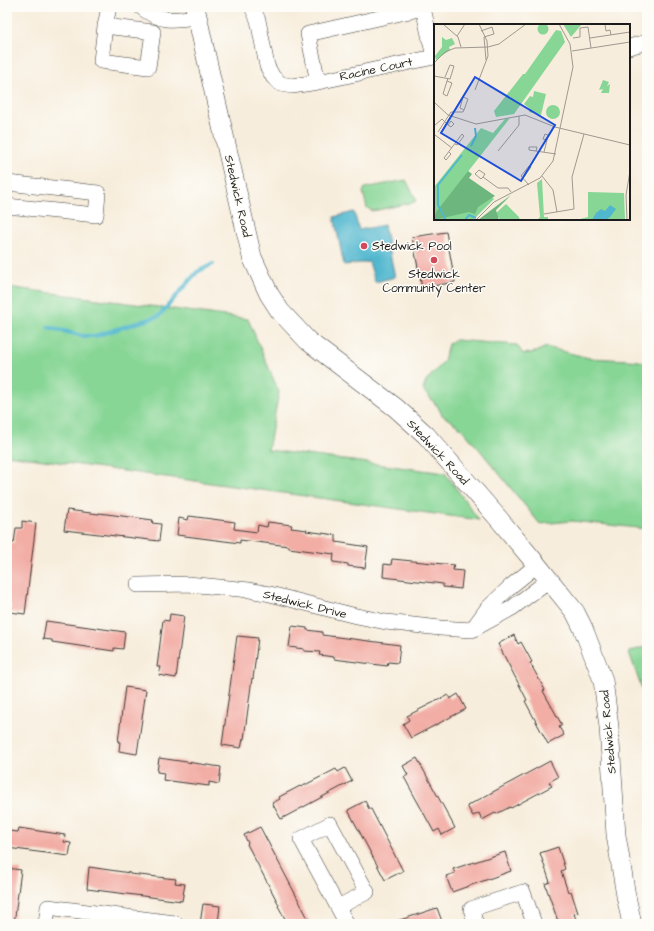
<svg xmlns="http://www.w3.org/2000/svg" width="654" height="931" font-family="'Architects Daughter',sans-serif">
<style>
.green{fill:#87d695;stroke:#527958}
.water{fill:#51b7cf;stroke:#366a76}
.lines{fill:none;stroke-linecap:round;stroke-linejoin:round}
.stream{stroke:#51b7cf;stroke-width:4}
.building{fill:#f2ada5}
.minor-casing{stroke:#3d3b39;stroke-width:16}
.tertiary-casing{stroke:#3d3b39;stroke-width:20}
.minor{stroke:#fff;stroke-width:15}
.tertiary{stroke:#fff;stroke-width:19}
.poi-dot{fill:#d1495b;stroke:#fdfcf7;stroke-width:1.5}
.labels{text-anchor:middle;stroke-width:3;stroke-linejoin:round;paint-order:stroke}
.street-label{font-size:12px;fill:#1c1c1c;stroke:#fdfcf7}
.poi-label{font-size:12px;fill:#1c1c1c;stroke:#fdfcf7;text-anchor:start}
.inset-river{fill:none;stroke:#51b7cf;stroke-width:2}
.inset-road{fill:none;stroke:#9f998f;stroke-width:1}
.view{fill:#1d4ed8;fill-opacity:0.15;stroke:#1d4ed8;stroke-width:2}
.inset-edge{fill:none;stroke:#1c1c1c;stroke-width:2}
</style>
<rect width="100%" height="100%" fill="#fdfcf7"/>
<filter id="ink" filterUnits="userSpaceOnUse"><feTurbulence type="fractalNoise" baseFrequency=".025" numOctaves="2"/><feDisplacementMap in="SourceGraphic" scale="8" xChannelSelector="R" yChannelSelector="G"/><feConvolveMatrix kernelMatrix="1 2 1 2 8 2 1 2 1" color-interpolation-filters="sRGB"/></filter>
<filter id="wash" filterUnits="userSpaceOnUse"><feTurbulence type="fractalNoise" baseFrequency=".012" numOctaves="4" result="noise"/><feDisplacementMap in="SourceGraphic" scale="16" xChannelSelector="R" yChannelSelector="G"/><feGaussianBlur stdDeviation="0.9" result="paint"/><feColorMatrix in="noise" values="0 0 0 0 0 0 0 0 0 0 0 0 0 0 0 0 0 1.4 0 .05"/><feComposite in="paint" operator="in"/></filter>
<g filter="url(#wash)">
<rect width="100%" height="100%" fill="#f7eddc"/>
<path class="green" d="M406,180L416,199L415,202L373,211L367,208L363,192L365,188Z
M7,287L248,319L279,392L268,450L445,473L479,520L7,455Z
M455,340L517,345L523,354L536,352L546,347L589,358L629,360L647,362V529L572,521L540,524L479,449L461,428L442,415L438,407L423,390L426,381L438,368L444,361L448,344Z
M647,646V704L629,652Z"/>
<path class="water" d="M354,212L359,230L384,225L395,277L375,282L369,262L344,265L334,217Z"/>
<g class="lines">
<path class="stream" d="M48,327L83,336H95L156,317L159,316L197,272L213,264"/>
</g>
<g id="blocks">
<path class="building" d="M446,232L455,282L422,288L412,237Z
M67,510L99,514V513L153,520L152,523L161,524L159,541L64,530Z
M189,516L235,522L234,529L257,532L258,525L267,527L268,522L292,525L291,528L307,530L306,531L336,535V542L368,547L365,568L348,566V564L333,562L334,554L289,548V546L240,540V543L177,535L179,518L188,520Z
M22,521L36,523L25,614L10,612L11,605L7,604V572L11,542L14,543L16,528H22Z
M392,559L454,565L453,570L463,571L461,589L443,587V584L383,577L384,564L391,565Z
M170,614L184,616L176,678L159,675L161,667H157L163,620L169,621Z
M46,621L125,632L123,649L114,648V651L52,642V640L43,639Z
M292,626L307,628V630L322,632V635L400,645L398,663L388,662L387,666L334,659V657L319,655L320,652L304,651V649L289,647Z
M514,635L518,644L521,642L532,662L530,663L545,690L543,691L562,725L559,727L564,735L548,744L525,701L527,700L498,644Z
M237,636L258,638L253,679L252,678L244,739H243L241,748L222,745Z
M125,687L146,690L137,754L119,751L120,742H118Z
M458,694L466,709L411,738L403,724L409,720L407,716L448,695L450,699Z
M159,758L221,767L219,784L209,782V786L163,780L164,773L157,772Z
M417,758L455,828L442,835L439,829L434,832L404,777L408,775L403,766Z
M550,761L558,777L549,782L552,786L511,808L510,807L496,814L495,813L482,820L479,813L473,816L467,806Z
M345,768L352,781L281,819L272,803L280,799L279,797L300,786L301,787L336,769L338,772Z
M365,801L369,809H371L403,871L385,880L348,810Z
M260,827L268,842L311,924H288L278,906L279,905L247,844L248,843L244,835Z
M19,828L65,835L64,842L71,843L69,856L7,848L9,831L18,832Z
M558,847L565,869L561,871L568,892L571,891L578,913L574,914L578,924H559L545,884L550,882L540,853Z
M505,852L511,871L452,892L446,876L455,873L453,869Z
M89,867L130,873V874L176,879L175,883L185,884L182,901L87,889Z
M7,868L21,870L14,924H7Z
M203,904L220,906L218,923L213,922L212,924H200Z
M437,908L443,924H394V922Z"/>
</g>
</g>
<g filter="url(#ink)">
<use href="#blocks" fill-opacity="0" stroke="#3d3b39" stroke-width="1"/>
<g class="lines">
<g class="minor-casing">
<path id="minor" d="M141,7C160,23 175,20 197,17
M252,7L258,20L267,66L273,77L281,84L292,86L318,82L434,57L423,8L308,34L318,82
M105,26L153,32L148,67L101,61L105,26L109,7
M629,47L647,42
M7,183L98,193L96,215L7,206
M138,585L188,584L249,590L270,594L352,615L386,622L440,628L472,630L512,608L549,580
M474,627L487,609L511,586L537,565
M338,907L367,892L330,824L301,839L347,924
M46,924L48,907L175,923V924
M476,924L471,909L523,892L534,923L532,924"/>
</g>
<g class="tertiary-casing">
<path id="tertiary" d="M195,7L217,105L252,257L269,294L280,311L308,341L396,408L426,435L498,518L537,565L575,612L583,628L603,680L609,727L616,835L626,896L632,924"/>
</g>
<use href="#minor" class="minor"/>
<use href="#tertiary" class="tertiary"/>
</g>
</g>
<g class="poi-dot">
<circle cx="364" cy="246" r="4"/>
<circle cx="434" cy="260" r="4"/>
</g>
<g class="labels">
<g class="street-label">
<text transform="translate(376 69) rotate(-12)" y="4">Racine Court</text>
<text transform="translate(238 196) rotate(77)" y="4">Stedwick Road</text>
<text transform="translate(438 452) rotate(47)" y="4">Stedwick Road</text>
<text transform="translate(305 604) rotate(14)" y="4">Stedwick Drive</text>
<text transform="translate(608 732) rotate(-95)" y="4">Stedwick Road</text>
</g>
<g class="poi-label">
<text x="372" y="250">Stedwick Pool</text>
<text x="434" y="278" text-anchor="middle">Stedwick<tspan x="434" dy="14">Community Center</tspan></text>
</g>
</g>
<g transform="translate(434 24)">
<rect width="196" height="196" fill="#f7eddc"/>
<path d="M103.5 5a5.5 5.5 0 1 1 11 0a5.5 5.5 0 1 1-11 0ZM129,0H148L137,13ZM122,6L127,7L131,18L80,90L62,93L60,87L89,50H91ZM8,13L12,16L18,14L21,20L15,23L16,26L2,36L1,32L8,23ZM169,56L175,58L173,62L176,60L175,69H167L169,65L165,66ZM100,67L112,70L107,91L95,88L96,85L90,80L96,72L99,73ZM112 88a7 7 0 1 1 14 0a7 7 0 1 1-14 0ZM76,94L29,154L60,175L39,196H0V163L47,104L59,109L71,95ZM108,155L110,193H114V196H103L106,193L103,159ZM154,168L190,169L191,196H142L154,193ZM72,180L85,193L86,196H67L61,190Z" fill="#87d695"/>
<path d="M34,147L38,150L35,154L61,172L44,183L41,190L35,188L0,196L2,188ZM77,171L62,186L65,196H44Z" fill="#6db77e"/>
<path d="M176,181L182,185L176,193L172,196H158L162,189L167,185L171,187Z" fill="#51b7cf"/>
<path class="inset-river" d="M37,122L42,112L41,104M9,196L11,194L4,181V161L28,131M31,196L35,191L42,194"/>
<path class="inset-road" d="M9,0L24,13L27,23M171,0L172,7L176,6L177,11M47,7L58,3L60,10L50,13M23,12L31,0M50,13L52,36M139,14L146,13V4L154,3L157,24M156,14L196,8M138,27L196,18M0,39L11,28L21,24L54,23L65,20L92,0M0,52L16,55L20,42L16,41L11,53M13,57L18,59L13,72L9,70L13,57L14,54M41,66L54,32L53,17L45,0M0,78L14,91L42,100L91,91L121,103L196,121M0,102L8,95L14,101L17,97L20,100L17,103L14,101M4,108L17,88H29L30,86L34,75L29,73L26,84L30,86M1,111L18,124M64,127L85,101V92M102,127L103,123H95V126L122,130M15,128L17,130L12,136L10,134L28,110L30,112L23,121L21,120M110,128L113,116L114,111L111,110L109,115L113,116M108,152L119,166L123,188M49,153L51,150L45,146L41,150L47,155L49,153L64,164H74L77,168M90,153L97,143L95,142L87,152L95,161M110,190L140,185L138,153L150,110M42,196L60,178L106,154L119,137L139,43L136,20L125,0M193,196L192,171L196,147M196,196V160"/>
<path class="view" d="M41,53L121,101L87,157L7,109Z"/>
<rect width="196" height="196" class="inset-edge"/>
</g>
<rect width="654" height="931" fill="none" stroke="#fdfcf7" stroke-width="24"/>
</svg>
